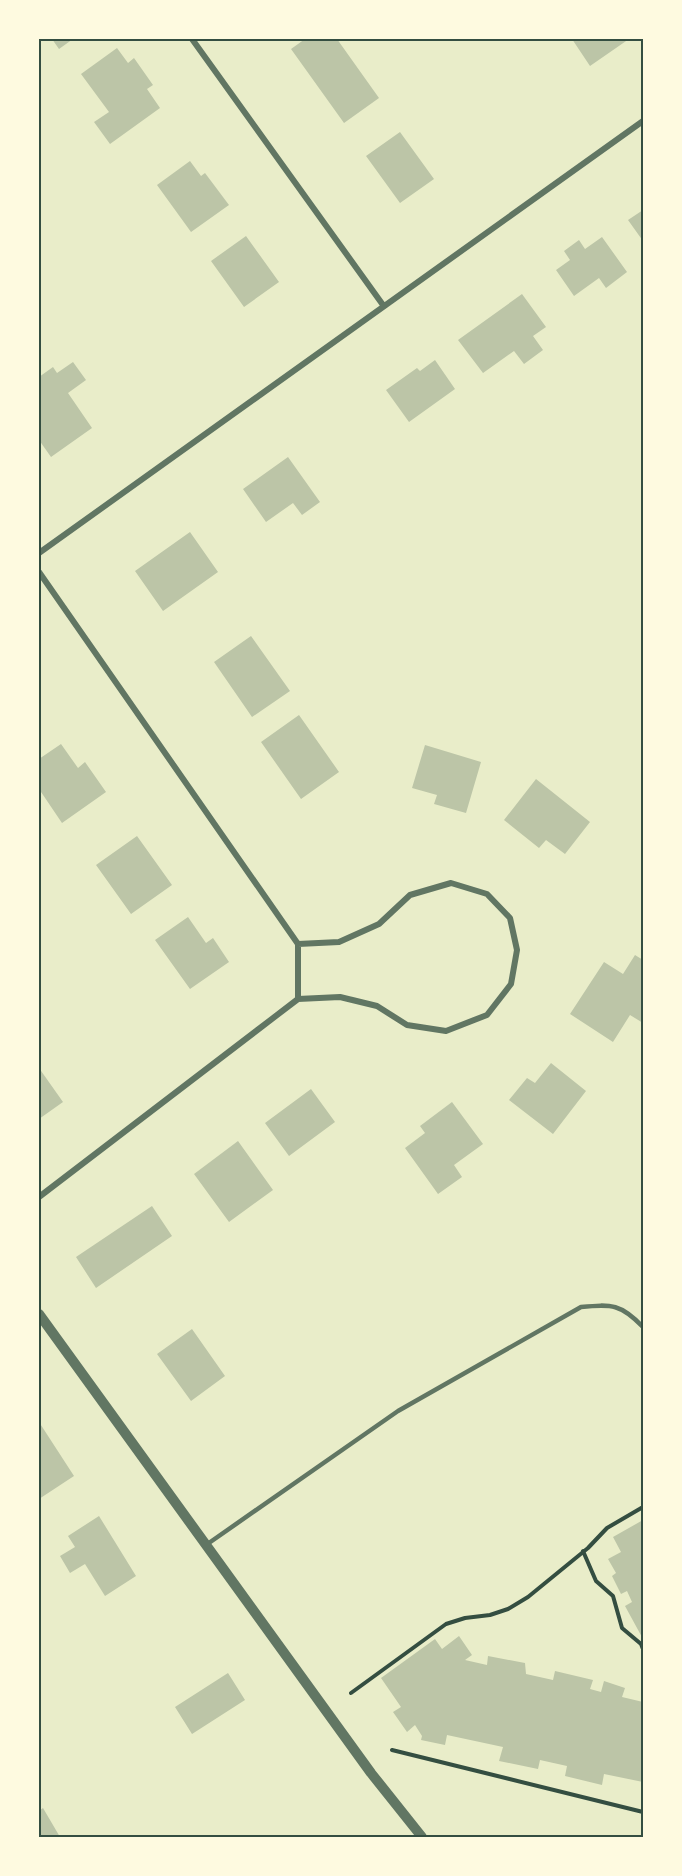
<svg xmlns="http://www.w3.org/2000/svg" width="682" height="1876" font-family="'Exo 2',sans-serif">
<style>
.building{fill:#bcc5a7}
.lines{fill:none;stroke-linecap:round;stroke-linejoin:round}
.path{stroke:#344e41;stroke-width:4}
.service{stroke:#617663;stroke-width:4.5}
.minor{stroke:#617663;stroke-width:6}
.tertiary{stroke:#617663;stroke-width:10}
.neatline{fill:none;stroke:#344e41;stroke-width:2}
</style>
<rect width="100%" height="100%" fill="#e9edc9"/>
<path class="building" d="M52,39H73L59,49Z
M305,39H337L379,98L344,123L291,49Z
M572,39H629L590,66Z
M117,48L128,63L134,58L153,85L147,89L160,108L110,144L94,122L109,112L81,74Z
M400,132L434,179L400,203L366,156Z
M190,161L201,176L205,173L229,205L191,232L157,185Z
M643,210V241L628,220Z
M246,236L279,282L244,307L211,261Z
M602,237L627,272L606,288L599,278L574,296L556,270L570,260L564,251L579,240L585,249Z
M522,294L546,327L533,336L543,350L524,364L514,351L483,373L458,340Z
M435,360L455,389L409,422L386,390L417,368L420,371Z
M73,362L86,380L68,393L92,428L51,457L39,440V377L53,367L57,373Z
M288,457L320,502L302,515L293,503L266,522L243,489Z
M190,532L218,572L163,611L135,571Z
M251,636L290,691L252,717L214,662Z
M299,715L339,772L301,799L261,742Z
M61,744L78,768L85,762L106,792L62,823L39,789V759Z
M425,745L481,762L466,813L434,804L437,795L412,788Z
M536,779L590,822L565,854L546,840L539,848L504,820Z
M137,836L172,885L131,914L96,865Z
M188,917L206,943L213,938L229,962L190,989L155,940Z
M635,955L643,960V1023L630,1015L613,1042L570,1014L604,962L623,974Z
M551,1063L586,1091L553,1134L509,1100L527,1078L535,1083Z
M39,1068L63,1102L39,1119Z
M311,1089L335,1122L289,1156L265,1123Z
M452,1102L483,1144L454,1165L462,1177L438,1194L405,1148L425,1133L420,1126Z
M238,1141L273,1190L229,1222L194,1174Z
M152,1206L172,1236L96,1288L76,1257Z
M192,1329L225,1376L191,1401L157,1354Z
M39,1422L74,1476L39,1499Z
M99,1516L136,1576L105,1596L85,1564L70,1573L60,1556L75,1547L68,1536Z
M643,1520V1639L625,1606L632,1602L627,1591L621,1594L612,1576L616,1573L608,1559L621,1552L613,1537Z
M459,1636L472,1655L465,1660L487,1665L488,1656L525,1663L526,1674L553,1680L555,1671L593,1680L590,1689L601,1692L604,1681L625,1688L622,1697L643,1702V1782L604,1774L602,1785L565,1776L567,1766L540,1760L538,1769L499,1761L503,1747L447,1735L445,1745L421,1740L422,1736L415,1725L407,1732L393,1712L401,1707L381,1678L435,1639L442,1649Z
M228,1673L245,1700L192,1734L175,1707Z
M43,1808L60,1837H39V1811Z"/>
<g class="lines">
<path class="path" d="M583,1551L596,1581L613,1596L622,1628L641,1644L643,1649
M351,1693L446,1624L465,1618L490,1615L508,1609L528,1597L588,1548L607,1528L643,1507
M392,1750L643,1812"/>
<path class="service" d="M206,1545L398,1411L581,1307C612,1304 621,1304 643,1327"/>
<path class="minor" d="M192,39L383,305
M39,553L643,121
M39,572L298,944V999L39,1197
M298,944L339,942L379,924L410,895L451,883L487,894L510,918L517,950L511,984L487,1015L446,1031L407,1025L377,1006L340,997L298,999"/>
<path class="tertiary" d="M39,1314L371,1773L422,1837"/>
</g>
<rect width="682" height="1876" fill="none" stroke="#fefae0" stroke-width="81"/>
<rect x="40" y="40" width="602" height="1796" class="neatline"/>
</svg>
